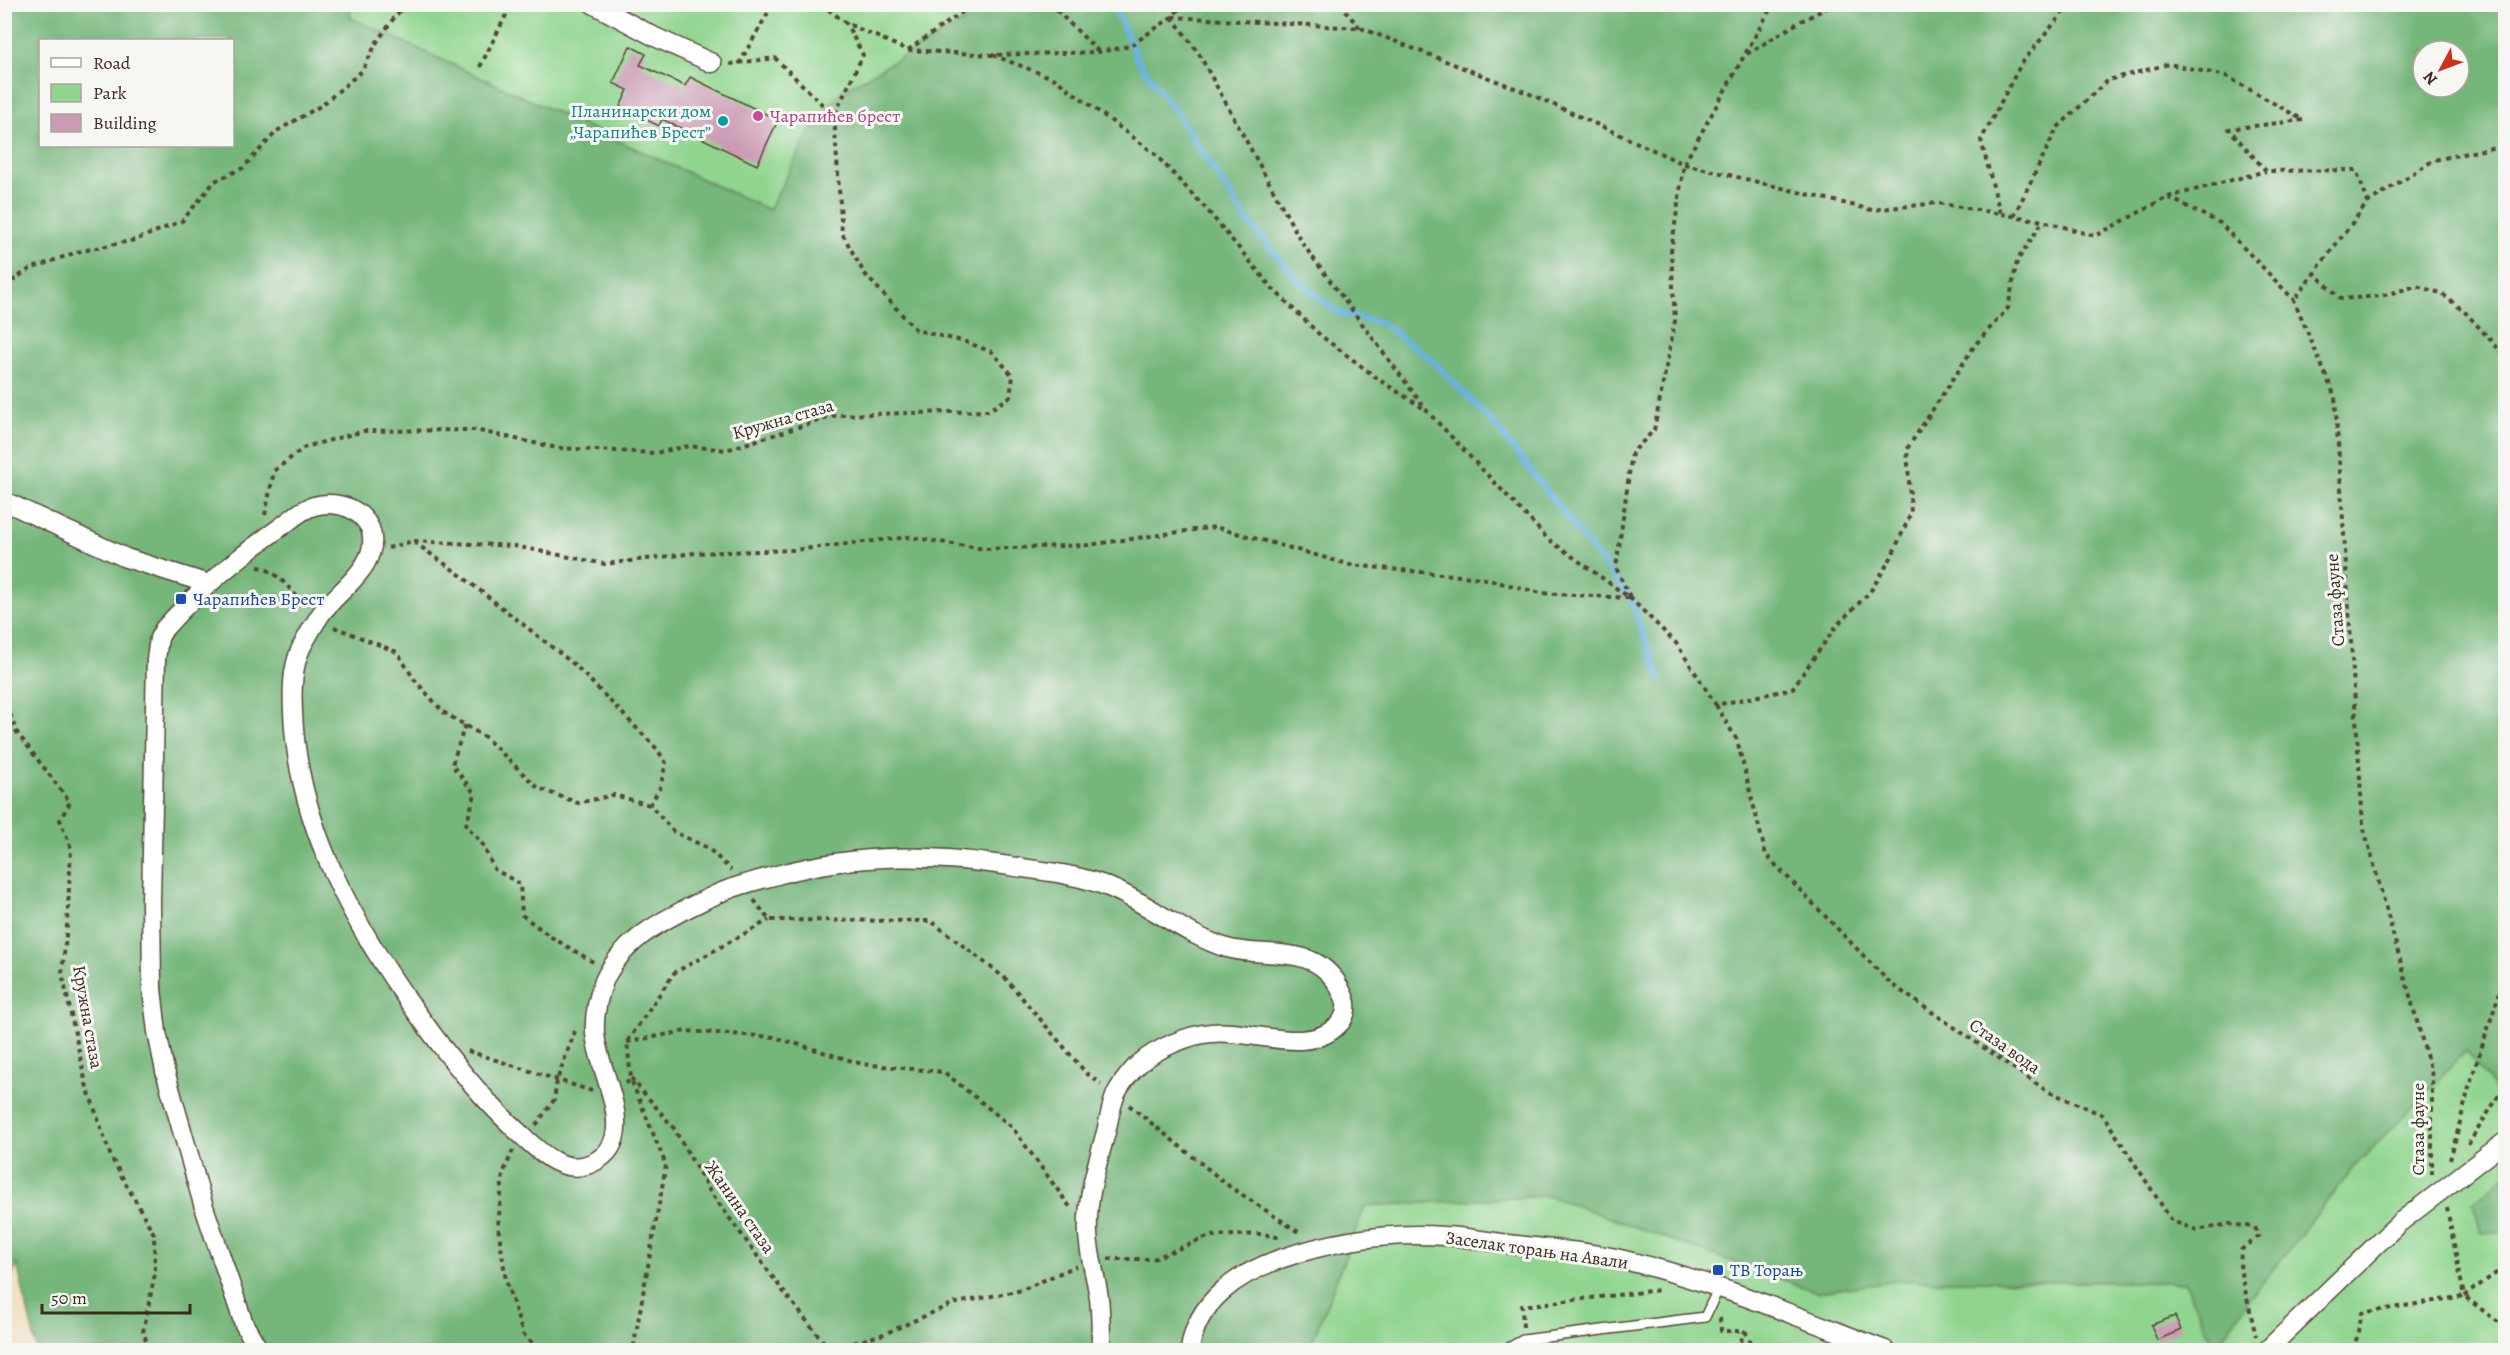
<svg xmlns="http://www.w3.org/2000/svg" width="2510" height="1355" font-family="Alegreya,serif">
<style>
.green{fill:#90d58f;stroke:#668056;stroke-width:1.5}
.forest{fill:#74b67a;stroke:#58704c;stroke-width:1.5;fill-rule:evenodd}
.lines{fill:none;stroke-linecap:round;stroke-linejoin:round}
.stream{stroke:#68b2e0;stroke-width:6}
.building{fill:#cb9bb4}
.service-casing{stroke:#564537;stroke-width:12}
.minor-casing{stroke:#564537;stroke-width:21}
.path{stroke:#564537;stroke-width:4;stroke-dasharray:4.5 4.5;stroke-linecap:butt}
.service{stroke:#fff;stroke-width:9}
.minor{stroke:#fff;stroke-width:18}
.hotel-dot{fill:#d1479c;stroke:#f6f6f2;stroke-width:2}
.culture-dot{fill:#0f9aa8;stroke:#f6f6f2;stroke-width:2}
.transit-dot{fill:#1a4fb4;stroke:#f6f6f2;stroke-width:2}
.labels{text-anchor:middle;stroke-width:6;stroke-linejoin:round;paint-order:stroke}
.culture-label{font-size:18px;fill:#0d838f;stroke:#f6f6f2;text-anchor:end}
.hotel-label{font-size:18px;fill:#b23c85;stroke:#f6f6f2;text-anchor:start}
.street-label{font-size:18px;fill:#3b2a1e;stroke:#f6f6f2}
.transit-label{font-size:18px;fill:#164399;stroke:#f6f6f2;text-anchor:start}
</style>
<rect width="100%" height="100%" fill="#f6f6f2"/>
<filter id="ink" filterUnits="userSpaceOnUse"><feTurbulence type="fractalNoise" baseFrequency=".0167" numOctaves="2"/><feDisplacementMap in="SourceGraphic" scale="12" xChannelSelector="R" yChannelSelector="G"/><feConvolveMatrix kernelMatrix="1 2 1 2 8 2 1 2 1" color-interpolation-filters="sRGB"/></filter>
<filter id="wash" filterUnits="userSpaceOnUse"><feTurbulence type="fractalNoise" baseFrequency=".008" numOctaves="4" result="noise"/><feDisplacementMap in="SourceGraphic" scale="24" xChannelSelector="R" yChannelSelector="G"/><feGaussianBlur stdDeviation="1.35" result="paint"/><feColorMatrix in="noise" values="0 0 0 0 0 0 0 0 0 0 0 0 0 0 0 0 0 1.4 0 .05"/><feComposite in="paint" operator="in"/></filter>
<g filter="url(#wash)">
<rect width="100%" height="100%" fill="#f1e1c5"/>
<path class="green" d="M349,5H984L983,11L840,92L769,210L351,18Z
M2466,1050L2505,1103V1176L2473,1203L2481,1233L2505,1231V1350H1309L1365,1206L1549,1196L1817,1292L1897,1281L2185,1282L2215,1348L2249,1299L2357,1164Z"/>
<path class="forest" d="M5,5H349L351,18L769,210L808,135L840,92L983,11L984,5H2505V1103L2466,1051L2357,1164L2249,1299L2215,1349L2185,1282L1897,1281L1817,1292L1549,1196L1365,1206L1309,1350H37L17,1264L5,1293ZM40,40H232V146H40ZM2423,51H2459V87H2423Z
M2505,1176V1231L2481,1233L2473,1203Z"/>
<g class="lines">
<path class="stream" d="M1113,4L1139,62L1178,115L1249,223L1298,280L1338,313L1382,323L1432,360L1495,425L1630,598L1660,679"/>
</g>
<g id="blocks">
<path class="building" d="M630,46L646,54L640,65L685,86L690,77L778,120L757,165L662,119L659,126L620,107L628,90L613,83Z
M2175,1316L2181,1330L2157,1340L2151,1325Z"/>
</g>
</g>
<g filter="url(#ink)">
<use href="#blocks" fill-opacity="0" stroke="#564537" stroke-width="1.5"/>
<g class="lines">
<g class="service-casing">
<path id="service" d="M1505,1350L1523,1340L1705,1317L1719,1287"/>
</g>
<g class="minor-casing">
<path id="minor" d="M593,4L655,37L712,63
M4,501L126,558L209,584
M259,1350L244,1324L203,1204L165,1071L157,1032L152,989L151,901L156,659L159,638L164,629C198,590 240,556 282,526C292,519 302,509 314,506C326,502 342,504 353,510C360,514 366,520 370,528C383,564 338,590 321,614C314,624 307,637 301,648C292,668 292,691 293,712C297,826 356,930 422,1020C450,1059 480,1096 515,1129C536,1148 561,1177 592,1163C644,1139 596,1070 595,1032C594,1015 598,997 604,981C624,936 673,915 715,895C734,886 756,881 777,875C860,852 937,854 1022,868C1052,872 1083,876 1111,888C1151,905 1185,935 1227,948C1264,959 1308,943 1335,980C1338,985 1345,996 1346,1003C1347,1013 1344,1020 1337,1026C1307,1056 1248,1028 1211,1033C1188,1035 1158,1048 1140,1063C1132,1070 1120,1085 1116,1094C1111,1105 1109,1120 1106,1132C1097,1165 1086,1199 1088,1234C1089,1256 1096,1277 1099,1298C1101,1316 1101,1333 1101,1350
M1190,1350C1196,1302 1237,1274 1280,1259C1333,1241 1388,1232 1444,1236C1468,1237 1492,1242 1516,1245C1550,1249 1586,1251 1620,1259C1711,1280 1798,1317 1885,1350
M2267,1350L2399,1223L2506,1141"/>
</g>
<path class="path" d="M821,4L846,23L907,50L993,55L1099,52L1130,46L1172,17L1184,4
M1050,4L1098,51
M1339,4L1360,28
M1172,17L1361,28L1530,94L1684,164L1872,210L1937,203L2043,221L2095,236L2168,197L2220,223L2294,300L2335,397L2363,825L2432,1076V1174
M1172,17L1199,54L1302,243L1427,411L1548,539L1630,598L1676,643L1716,705L1792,689L1837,625L1870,592L1891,558L1911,513L1907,449L1975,345L2008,308L2017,261L2043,221
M908,50L964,11L965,4
M1747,54L1801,21L1835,4
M993,55L1055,79L1154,153L1208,211L1272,288L1320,335L1381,381L1423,408
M730,64L775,58L834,116
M739,64L773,4
M480,67L506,15L507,4
M2168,197L2266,171
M2367,203L2434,160L2506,145
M2000,213L1981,140L2021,64L2070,4
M2014,216L2057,128L2108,80L2169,64L2226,76L2303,120L2229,129L2266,171L2356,170L2368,202L2294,300
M2317,272L2315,274L2341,299L2381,296L2416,286L2441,293L2465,312L2506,357
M4,286L30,269L77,252L135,240L182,221L215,181L243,168L277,131L322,105L362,71L377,42L396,15L407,4
M265,515L274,471L305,447L364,431L475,430L557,448L655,453L689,446L726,450L837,415L988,411L1010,397L1013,376L992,352L966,342L916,330L864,273L842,233L834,116L863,55L846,23
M414,542L459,574L576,666L657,749L666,763L660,788L650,805L674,832L708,848L731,870
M388,548L413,541L514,546L605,564L695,553L793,550L909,537L985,549L1088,545L1215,527L1351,565L1481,578L1541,593L1629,598
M258,567C276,569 293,593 305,606
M1630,597L1616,568L1632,453L1654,430L1675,321L1671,251L1684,164L1773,4
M334,627L397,652L414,679L443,712L485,737L538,788L578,803L614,795L650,805
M4,697L16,731L70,802L60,820L71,848L67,926L62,973L86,1084L111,1157L154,1234L155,1273L143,1332L150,1350
M1716,705L1737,740L1766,855L1891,984L2047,1091L2103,1115L2172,1221L2197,1230L2229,1224L2255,1227L2258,1236L2241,1250L2240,1269L2256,1336
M465,725L452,765L475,794L466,825L483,845L494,869L520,884L522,915L551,937L595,963
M754,900L769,920L931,921L1006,979L1086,1073L1101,1084
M627,1042L686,1031L774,1037L862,1064L944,1072L1012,1127L1070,1207
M468,1051L592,1091
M631,1078L673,1127L709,1190L783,1291L830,1350
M632,1082L666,1165L633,1350
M626,1084L631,1078L627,1042L674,973L769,920
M1129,1105L1229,1186L1300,1233
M536,1125L554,1100L557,1080L575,1031
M2468,1145L2506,1084
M513,1150L503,1174L498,1226L506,1281L523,1334L539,1350
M2450,1160L2471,1080L2506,973
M2447,1208L2464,1296
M1108,1259H1153L1210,1236L1263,1234L1282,1238
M2464,1296L2506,1266
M1720,1318L1721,1331H1745
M1523,1327L1522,1306L1660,1290
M1745,1331L1755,1350
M828,1350L884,1334L952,1304L1022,1290L1076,1266
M1737,1350L1745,1331
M2354,1350L2362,1313L2464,1296L2506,1328"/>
<use href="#service" class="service"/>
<use href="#minor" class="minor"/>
</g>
</g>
<circle class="hotel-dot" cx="758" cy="116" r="6"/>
<circle class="culture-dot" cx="723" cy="121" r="6"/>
<g class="transit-dot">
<rect x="175" y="593" width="12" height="12" rx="3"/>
<rect x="1712" y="1264" width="12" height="12" rx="3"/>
</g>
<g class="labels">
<g class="culture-label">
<text x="711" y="117">Планинарски дом<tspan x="711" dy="21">„Чарапићев Брест”</tspan></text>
</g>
<g class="hotel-label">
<text x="770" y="122">Чарапићев брест</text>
</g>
<g class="street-label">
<text transform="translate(783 419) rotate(-16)" y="6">Кружна стаза</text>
<text transform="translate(2335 600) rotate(-94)" y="6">Стаза фауне</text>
<text transform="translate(88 1017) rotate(80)" y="6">Кружна стаза</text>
<text transform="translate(2005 1046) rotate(35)" y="6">Стаза вода</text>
<text transform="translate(2418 1129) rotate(-90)" y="6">Стаза фауне</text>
<text transform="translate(740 1207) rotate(55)" y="6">Жанина стаза</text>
<text transform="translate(1537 1250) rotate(8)" y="6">Заселак торањ на Авали</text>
</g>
<g class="transit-label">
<text x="193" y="605">Чарапићев Брест</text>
<text x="1730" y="1276">ТВ Торањ</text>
</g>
</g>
<rect width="2510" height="1355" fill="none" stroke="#f6f6f2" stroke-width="24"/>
<rect x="39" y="39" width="195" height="108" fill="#f6f6f2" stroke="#aba49d" stroke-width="1.5"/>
<rect x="51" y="58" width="30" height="9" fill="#ffffff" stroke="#aba49d" stroke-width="1.5"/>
<text x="93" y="69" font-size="18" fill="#3b2a1e">Road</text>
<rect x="51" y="84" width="30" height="18" fill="#90d58f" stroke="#aba49d" stroke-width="1.5"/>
<text x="93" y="99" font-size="18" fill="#3b2a1e">Park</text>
<rect x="51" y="114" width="30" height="18" fill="#cb9bb4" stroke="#aba49d" stroke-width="1.5"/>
<text x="93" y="129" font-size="18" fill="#3b2a1e">Building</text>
<g transform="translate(2441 69) rotate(229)"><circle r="28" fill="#f6f6f2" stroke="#aba49d" stroke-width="1.5"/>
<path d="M0-4.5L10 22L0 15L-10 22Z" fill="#c8321e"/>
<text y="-9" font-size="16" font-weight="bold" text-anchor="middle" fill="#3b2a1e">N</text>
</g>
<path d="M42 1304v9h148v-9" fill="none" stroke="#3b2a1e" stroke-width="3"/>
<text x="51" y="1304" font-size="18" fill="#3b2a1e" stroke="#f6f6f2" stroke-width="4.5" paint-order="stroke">50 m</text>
</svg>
